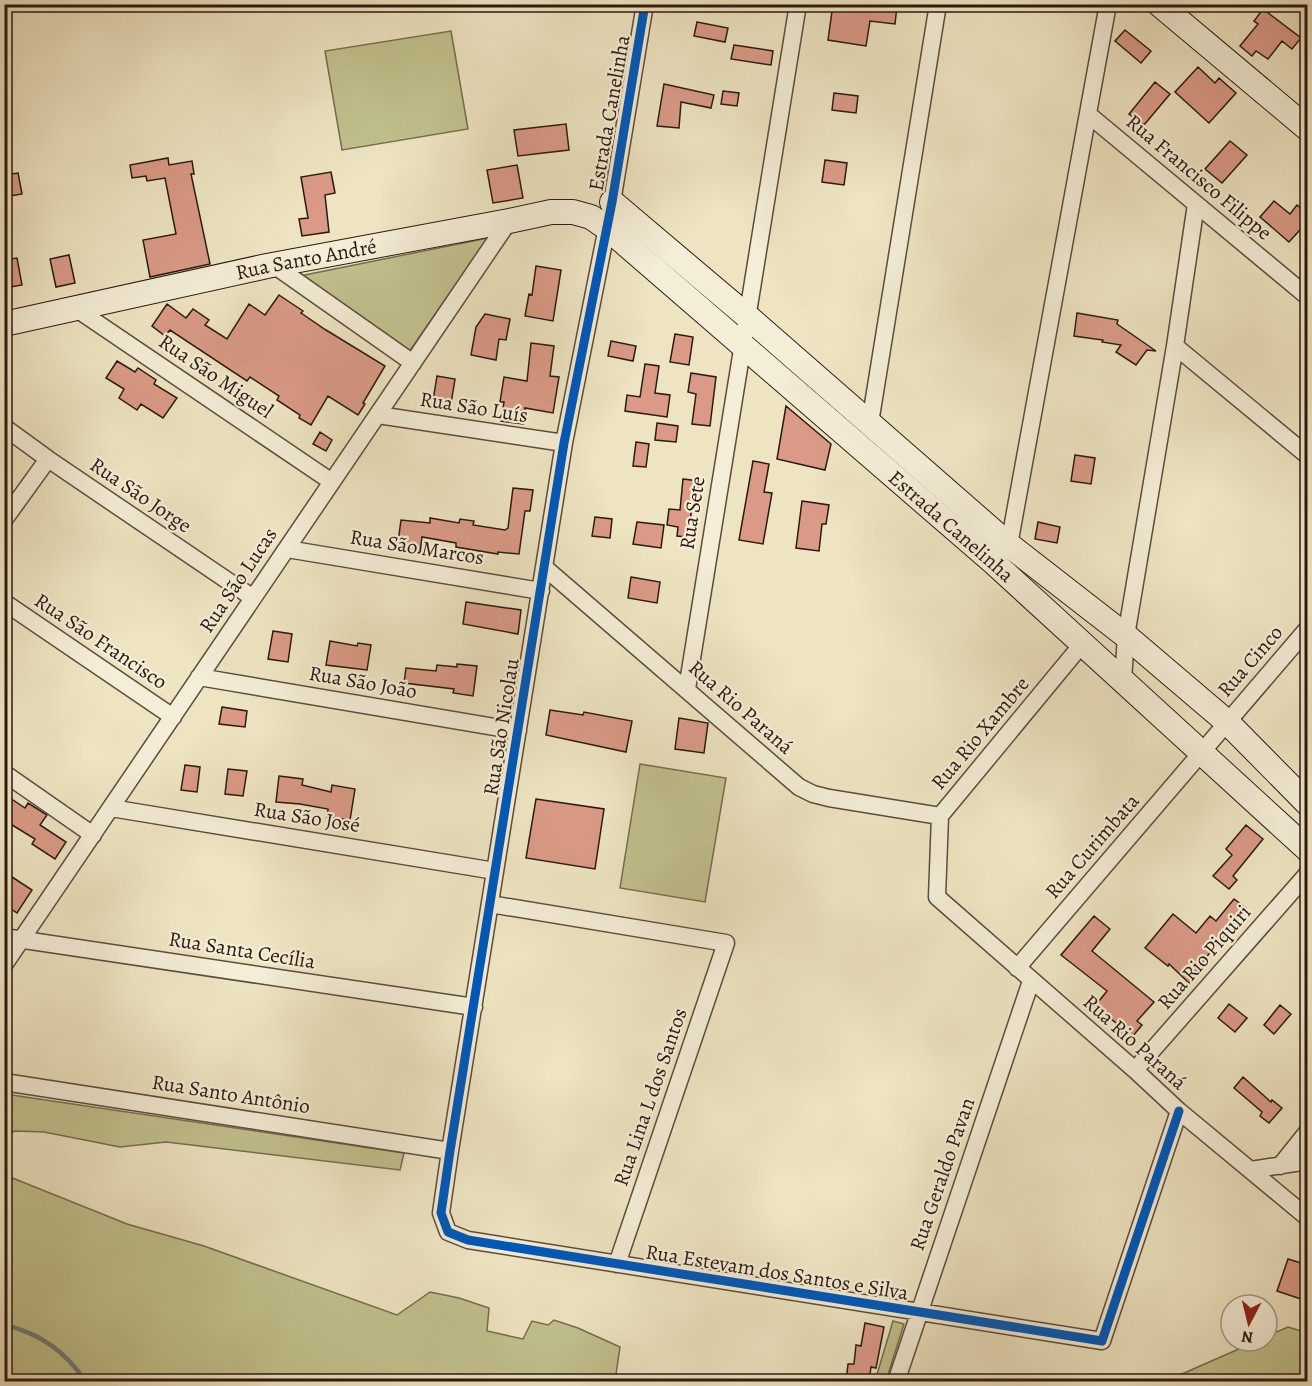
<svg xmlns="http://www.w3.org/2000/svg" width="1312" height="1386" font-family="Alegreya,serif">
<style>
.green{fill:#c1c18e;stroke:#766d50;stroke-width:1.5}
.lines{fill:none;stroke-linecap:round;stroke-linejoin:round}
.stream{stroke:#707b78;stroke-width:4.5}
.building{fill:#da9a87;stroke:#2c1911;stroke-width:1.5}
.street-casing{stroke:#5c4c3d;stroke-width:19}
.secondary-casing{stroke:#2c1911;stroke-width:26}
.street{stroke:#f4edd7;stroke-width:16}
.secondary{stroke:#f4edd7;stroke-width:24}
.cycleway-casing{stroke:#f4edd7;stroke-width:13}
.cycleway{stroke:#0057b8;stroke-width:9}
.labels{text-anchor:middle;stroke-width:4.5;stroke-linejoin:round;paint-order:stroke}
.street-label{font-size:21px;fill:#2c1911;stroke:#f4edd7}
</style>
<rect width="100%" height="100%" fill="#eee4c2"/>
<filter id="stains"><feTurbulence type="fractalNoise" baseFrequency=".00333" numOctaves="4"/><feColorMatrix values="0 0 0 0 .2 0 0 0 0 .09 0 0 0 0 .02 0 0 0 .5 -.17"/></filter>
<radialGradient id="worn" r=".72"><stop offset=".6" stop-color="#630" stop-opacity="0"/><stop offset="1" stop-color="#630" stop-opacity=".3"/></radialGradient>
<path class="green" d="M451,31L468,129L342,150L325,51Z
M488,238L409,352L300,276Z
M640,764L726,778L705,902L620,888Z
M4,1094H5L404,1153L400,1170L166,1142L120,1147L44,1132L15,1131L5,1135Z
M5,1175L127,1224L204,1246L397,1315L430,1292L459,1298L489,1308L487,1331L523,1339L532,1321L548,1325L554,1320L578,1328L620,1347L615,1381H5Z
M893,1321L904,1324L886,1381H875Z
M1288,1327L1307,1333V1381H1166L1257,1341H1267V1336Z"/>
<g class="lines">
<path class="stream" d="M4,1325C40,1333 65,1351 86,1382"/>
</g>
<path class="building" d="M833,4L897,6L895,24L870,21L866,46L828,40Z
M1263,9L1301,38L1292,49L1282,41L1268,59L1256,51L1252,56L1240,46L1258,24L1254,21Z
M697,22L728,28L725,42L694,36Z
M1125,30L1151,51L1141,63L1115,41Z
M734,45L773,51L771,65L731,59Z
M1198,67L1215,83L1219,78L1236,93L1209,123L1175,92Z
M1155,82L1170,94L1144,125L1129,114Z
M664,84L714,95L711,108L681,102L679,128L657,126Z
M723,91L739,93L737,106L721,104Z
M834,93L858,96L856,113L832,110Z
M566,124L569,150L518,156L514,130Z
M1230,141L1247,155L1222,183L1205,169Z
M168,158L169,165L192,161L194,174H191L210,264L150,277L143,240L176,234L165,178L147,181L146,176L132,178L130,165Z
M825,160L847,163L844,185L822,182Z
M517,165L523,198L493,203L487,170Z
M331,172L335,193L325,195L329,232L302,236L299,219L308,218L301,177Z
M18,173L22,194L4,197V175Z
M1274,201L1290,214L1297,205L1308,214V221L1289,242L1260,217Z
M69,255L75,283L56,287L50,259Z
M17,258L22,285L4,288V260Z
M536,266L561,270L553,321L525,316L529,294L532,295Z
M279,295L303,311L301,313L326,330L385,366L363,403L365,404L358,415L328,396L311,425L299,418L300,415L277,400L279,396L250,377L247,381L170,330L165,336L152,326L167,304L186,318L193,309L209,320L205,325L227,339L249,304L265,315Z
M1077,313L1118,320L1117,324L1156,351L1147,350L1136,365L1116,352L1121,345L1102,342L1103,340L1074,336Z
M485,314L510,319L506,340L499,339L496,360L471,355L476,327Z
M675,334L693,337L689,365L670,362Z
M611,341L636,346L633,361L608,356Z
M531,343L554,346L550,376L559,377L553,413L525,408L523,424L501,421L504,402H500L504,377L527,381Z
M117,361L135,372L138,368L156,380L154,384L177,398L163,418L141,404L137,410L119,398L124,389L106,378Z
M645,364L659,366L655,393L670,395L667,417L625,411L627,395L640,397Z
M691,373L716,377L710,426L692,424L696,394L688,392Z
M437,376L455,379L450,410L432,407Z
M786,406L831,444L825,470L777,459Z
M657,423L678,426L676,442L655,440Z
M320,432L332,440L326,451L313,444Z
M636,442L649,444L646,467L633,466Z
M1075,455L1095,458L1091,484L1071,481Z
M753,461L769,464L764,492L772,493L763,544L739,540Z
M683,479L699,481L697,504L693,503L687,537L677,536L678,527L667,525L669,509L680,510Z
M513,488L533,490L530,511H525L519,554L498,552V554L456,547V543L422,537L420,553L397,550L401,520L430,523V518L459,523L460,519L474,521L473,525L505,530L508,528Z
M802,501L829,505L826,524H822L819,551L796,548Z
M595,517L612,519L610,538L592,536Z
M637,522L664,525L661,548L633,544Z
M1038,522L1060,527L1057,543L1035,539Z
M631,577L660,582L657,603L628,598Z
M466,602L521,610L518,634L463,624Z
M273,631L292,634L288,662L268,659Z
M330,641L357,646L358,643L371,645L367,670L326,665Z
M457,664L477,666L473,696L453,693L454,689L404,683L406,668L436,671L437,665L457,667Z
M222,707L247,711L245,727L219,724Z
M550,710L583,715L584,712L632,721L626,752L546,735Z
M679,718L708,723L704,753L675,749Z
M185,765L200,767L197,792L181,790Z
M228,769L247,771L243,796L225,794Z
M279,776L303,779L302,785L331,792L332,785L355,789L350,820L327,817L328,809L300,804L276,802Z
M4,794L25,808L28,803L47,815L40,825L66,842L55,859L32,844L35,839L4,820Z
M536,799L604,809L595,869L526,858Z
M1246,825L1263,839L1233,876L1237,880L1229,889L1213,876L1232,855L1226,849Z
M9,875L32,890L17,913L4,904V882Z
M1234,899L1246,908L1196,970L1198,972L1189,983L1169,964L1168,966L1145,948L1173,914L1196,933L1210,916L1216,921Z
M1094,916L1110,929L1092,951L1154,1002L1137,1021L1142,1025L1128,1042L1118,1033L1122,1028L1095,1006L1107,991L1061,955Z
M1229,1004L1247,1018L1235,1032L1218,1018Z
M1280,1005L1291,1014L1274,1034L1264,1025Z
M1243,1077L1271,1102L1272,1100L1282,1108L1269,1123L1260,1116L1262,1112L1234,1088Z
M1288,1259L1308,1265V1279L1301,1299L1277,1291Z
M865,1323L884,1327L876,1368L871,1367L869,1382H846L848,1364H854L856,1345L861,1346Z"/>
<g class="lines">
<g class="street-casing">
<path id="street" d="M645,4L612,202L564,443L450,1151L441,1213L448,1232L468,1240L1102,1341L1179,1111
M1089,115L1308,297
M275,266L413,363
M75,308L332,482
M1175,346L1308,456
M378,415L564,443
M870,423L938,4
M4,427L48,459L253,598
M4,520L48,459
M287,549L541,591
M1004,550L1009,545L1108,4
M544,567L799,787L813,794L829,798L940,816
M4,602L173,717
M1083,643L940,816L937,897L1135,1070L1179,1111L1308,1218
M199,677L518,731
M1123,680L1126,636L1175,346L1196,204
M687,689L798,4
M4,773L93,835
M111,808L495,871
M490,904L726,943L617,1264
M4,937L474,1007
M4,965L509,221
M1017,968L1308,628
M1135,1070L1308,873
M4,1082L450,1151
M1280,1166L1308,1131
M1251,1170L1308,1161
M896,1382L1031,981"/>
</g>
<g class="secondary-casing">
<g id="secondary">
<path d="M1159,4L1308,129"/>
<path d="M612,202L748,317L1009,545L1126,636L1227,722L1308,804"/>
<path id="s1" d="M4,324L267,266L509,221L551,212H573L591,217L607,228L993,562L1308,850"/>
</g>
</g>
<use href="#street" class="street"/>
<use href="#secondary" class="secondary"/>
<g class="cycleway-casing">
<path id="cycleway" d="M645,4L612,202L564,443L450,1151L441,1213L448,1232L468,1240L1102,1341L1179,1111"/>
</g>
<use href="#cycleway" class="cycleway"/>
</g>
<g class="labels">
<g class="street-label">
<text transform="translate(609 113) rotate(-80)" y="7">Estrada Canelinha</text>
<text transform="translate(1199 177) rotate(40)" y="7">Rua Francisco Filippe</text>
<text dy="7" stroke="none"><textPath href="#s1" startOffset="309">Rua Santo André</textPath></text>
<text transform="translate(216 376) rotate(34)" y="7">Rua São Miguel</text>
<text transform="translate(474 407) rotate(9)" y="7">Rua São Luís</text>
<text transform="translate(141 495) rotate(34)" y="7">Rua São Jorge</text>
<text transform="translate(692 513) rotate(-81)" y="7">Rua Sete</text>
<text dy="7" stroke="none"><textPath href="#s1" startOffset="1074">Estrada Canelinha</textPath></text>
<text transform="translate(417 547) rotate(9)" y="7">Rua São Marcos</text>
<text transform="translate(238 580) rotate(-56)" y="7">Rua São Lucas</text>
<text transform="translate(101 641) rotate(34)" y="7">Rua São Francisco</text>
<text transform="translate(1250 661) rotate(-49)" y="7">Rua Cinco</text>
<text transform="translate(363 682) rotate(10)" y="7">Rua São João</text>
<text transform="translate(741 707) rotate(41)" y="7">Rua Rio Paraná</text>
<text transform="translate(501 727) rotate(-81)" y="7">Rua São Nicolau</text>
<text transform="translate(980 733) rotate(-50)" y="7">Rua Rio Xambre</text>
<text transform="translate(307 817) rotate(9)" y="7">Rua São José</text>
<text transform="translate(1092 846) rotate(-49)" y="7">Rua Curimbata</text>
<text transform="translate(242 950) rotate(9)" y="7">Rua Santa Cecília</text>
<text transform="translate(1204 957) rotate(-49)" y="7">Rua Rio Piquiri</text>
<text transform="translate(1135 1042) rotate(42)" y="7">Rua Rio Paraná</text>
<text transform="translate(231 1094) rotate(9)" y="7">Rua Santo Antônio</text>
<text transform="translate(650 1097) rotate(-71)" y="7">Rua Lina L dos Santos</text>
<text transform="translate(942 1174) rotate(-71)" y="7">Rua Geraldo Pavan</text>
<text transform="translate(777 1272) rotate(9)" y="7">Rua Estevam dos Santos e Silva</text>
</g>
</g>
<rect width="1312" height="1386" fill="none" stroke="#eee4c2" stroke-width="24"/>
<rect x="6" y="6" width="1300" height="1374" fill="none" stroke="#2c1911" stroke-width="3"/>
<rect x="12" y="12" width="1288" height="1362" fill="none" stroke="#2c1911" stroke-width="1.5"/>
<g transform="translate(1249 1323) rotate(187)"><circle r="28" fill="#f4edd7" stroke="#a49888" stroke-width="1.5"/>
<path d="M0-4.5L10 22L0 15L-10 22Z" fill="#8f2418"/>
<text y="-9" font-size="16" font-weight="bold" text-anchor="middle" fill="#2c1911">N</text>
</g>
<rect width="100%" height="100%" filter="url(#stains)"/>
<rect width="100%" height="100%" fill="url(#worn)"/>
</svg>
